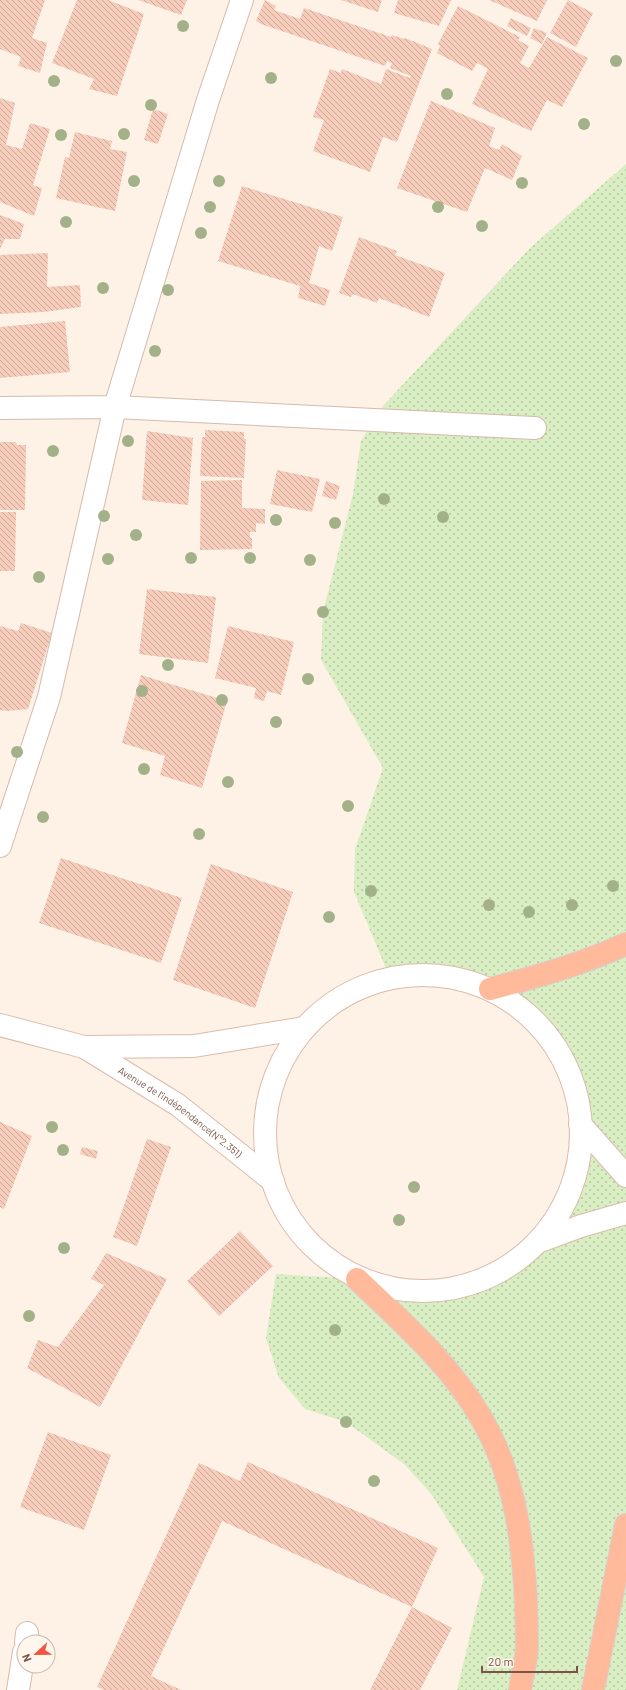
<svg xmlns="http://www.w3.org/2000/svg" width="626" height="1690" font-family="Barlow,sans-serif">
<style>
.grass{fill:url(#grass-dots)}
.building{fill:url(#building-back-hatch)}
.lines{fill:none;stroke-linecap:round;stroke-linejoin:round}
.minor-casing{stroke:#d4baad;stroke-width:24}
.secondary-casing{stroke:#dabbac;stroke-width:24}
.trunk-casing{stroke:#dacfcb;stroke-width:24}
.minor{stroke:#fff;stroke-width:22}
.secondary{stroke:#fff;stroke-width:22}
.trunk{stroke:#feba9a;stroke-width:22}
.tree{fill:#a2b188}
.labels{text-anchor:middle;stroke-width:3;stroke-linejoin:round;paint-order:stroke}
.street-label{font-size:10px;fill:#7b5447;stroke:#fff6ee}
</style>
<defs>
<pattern id="grass-dots" width="8" height="8" patternUnits="userSpaceOnUse"><rect width="8" height="8" fill="#d9eec2"/><path d="M2 2h.1M6 6h.1" fill="none" stroke="#b5c39f" stroke-width="1.8" stroke-linecap="round"/></pattern>
<pattern id="building-back-hatch" width="6" height="6" patternUnits="userSpaceOnUse"><rect width="6" height="6" fill="#f6ccbb"/><path d="M-1 5l2 2M0 0l6 6M5-1l2 2" fill="none" stroke="#cca89a"/></pattern>
</defs>
<rect width="100%" height="100%" fill="#fef2e6"/>
<path class="grass" d="M626,164V1690H457L484,1577L432,1495L404,1464L346,1422L305,1409L279,1378L266,1338L276,1274L357,1279L384,1287L428,1292L472,1284L512,1265L543,1240L567,1200L579,1161L580,1124L567,1067L535,1021L490,989L458,978L424,974L390,978L354,892L355,849L383,768L321,660L323,612L353,494L361,441L383,406L530,248Z"/>
<path class="building" d="M0,0H45L32,38L47,43L40,73L18,66L21,57L0,49Z
M77,0H108L144,14L117,96L89,89L94,79L52,63Z
M138,0H187L181,15Z
M265,0L276,6L274,10L300,19L304,8L391,37L392,35L404,39L405,38L432,49L397,142L383,137L370,172L313,151L324,120L313,117L330,69L341,73L342,69L381,84L386,69L410,78L411,76L390,68L392,63L387,61L385,66L261,24L256,21Z
M341,0H382L378,12Z
M398,0H451L439,26L394,13Z
M489,0H547L537,21Z
M568,0L593,13L576,47L550,33Z
M458,6L520,37L518,40L529,46L520,63L529,68L547,37L588,58L562,107L547,100L531,131L472,104L488,69L477,63L472,71L437,53L440,46L438,44Z
M511,18L531,28L527,36L507,26Z
M534,28L547,33L542,44L530,38Z
M0,98L15,103L6,145L22,149L30,123L50,129L33,185L42,188L34,216L0,202Z
M431,101L495,128L489,146L499,150L502,144L522,156L512,180L485,168L467,212L397,188Z
M153,109L168,114L158,144L144,140Z
M75,132L112,141L110,149L127,152L115,211L56,198L65,157L69,158Z
M242,186L343,217L332,251L319,246L309,283L330,290L325,306L298,298L300,286L218,261Z
M0,215L24,224L20,239H5L0,249Z
M359,237L397,251L395,255L445,273L429,317L379,298L377,303L353,294L351,297L339,293Z
M48,253L47,287L80,285L81,307L44,312L0,314V255Z
M65,321L70,372L0,378V327Z
M205,430L244,432V439H246L244,478L200,476L202,437H205Z
M147,431L193,438L188,505L142,500Z
M0,442H16L17,445H26L25,510H0Z
M277,470L320,479L312,512L270,504Z
M242,480V508L265,509V524L256,523V532H250V538H252V549L200,550L201,481Z
M326,481L340,486L336,500L322,496Z
M0,512H16L15,571H0Z
M147,589L216,597L208,663L139,654Z
M21,623L52,633L28,709L7,711L0,710V626L18,631Z
M228,626L294,642L281,695L267,691L264,701L254,698L256,688L215,678Z
M141,675L227,701L202,788L160,775L165,756L122,743Z
M61,858L182,898L161,963L39,923Z
M211,864L293,892L255,1008L173,980Z
M0,1122L32,1136L4,1209L0,1207Z
M147,1139L171,1147L137,1246L113,1237Z
M82,1147L98,1151L96,1159L80,1154Z
M240,1231L273,1266L219,1316L187,1281Z
M106,1253L167,1279L100,1407L27,1368L38,1340L58,1347L104,1285L91,1279Z
M48,1432L111,1455L84,1530L20,1507Z
M248,1462L438,1548L412,1607L222,1521L151,1676L181,1690H104L97,1687L199,1463L240,1481Z
M412,1607L452,1628L420,1690H370Z"/>
<g class="lines">
<g class="minor-casing">
<path id="minor" d="M0,408L115,407L535,428
M0,846L49,697L115,407L208,100L242,0
M26,1642L27,1633
M18,1690L24,1652"/>
</g>
<g class="secondary-casing">
<g id="secondary">
<circle cx="423" cy="1133" r="158"/>
<path d="M0,1025L84,1047L194,1046L304,1028"/>
<path id="s1" d="M84,1047L178,1105L273,1181"/>
<path d="M580,1124L626,1176"/>
<path d="M543,1240L581,1226L626,1213"/>
</g>
</g>
<g class="trunk-casing">
<path id="trunk" d="M490,989C536,977 582,964 626,944
M357,1279C401,1321 449,1363 480,1416C514,1473 523,1538 526,1603C526,1617 527,1631 527,1645C527,1660 522,1675 520,1690
M593,1690L626,1525"/>
</g>
<use href="#minor" class="minor"/>
<use href="#secondary" class="secondary"/>
<use href="#trunk" class="trunk"/>
</g>
<g class="tree">
<circle cx="183" cy="26" r="6"/>
<circle cx="616" cy="61" r="6"/>
<circle cx="271" cy="78" r="6"/>
<circle cx="54" cy="81" r="6"/>
<circle cx="447" cy="94" r="6"/>
<circle cx="151" cy="105" r="6"/>
<circle cx="584" cy="124" r="6"/>
<circle cx="124" cy="134" r="6"/>
<circle cx="61" cy="135" r="6"/>
<circle cx="134" cy="181" r="6"/>
<circle cx="219" cy="181" r="6"/>
<circle cx="522" cy="183" r="6"/>
<circle cx="210" cy="207" r="6"/>
<circle cx="438" cy="207" r="6"/>
<circle cx="66" cy="222" r="6"/>
<circle cx="482" cy="226" r="6"/>
<circle cx="201" cy="233" r="6"/>
<circle cx="103" cy="288" r="6"/>
<circle cx="168" cy="290" r="6"/>
<circle cx="155" cy="351" r="6"/>
<circle cx="128" cy="441" r="6"/>
<circle cx="53" cy="451" r="6"/>
<circle cx="384" cy="499" r="6"/>
<circle cx="104" cy="516" r="6"/>
<circle cx="443" cy="517" r="6"/>
<circle cx="276" cy="520" r="6"/>
<circle cx="335" cy="523" r="6"/>
<circle cx="136" cy="535" r="6"/>
<circle cx="191" cy="558" r="6"/>
<circle cx="250" cy="558" r="6"/>
<circle cx="108" cy="559" r="6"/>
<circle cx="310" cy="560" r="6"/>
<circle cx="39" cy="577" r="6"/>
<circle cx="323" cy="612" r="6"/>
<circle cx="168" cy="665" r="6"/>
<circle cx="308" cy="679" r="6"/>
<circle cx="142" cy="691" r="6"/>
<circle cx="222" cy="700" r="6"/>
<circle cx="276" cy="722" r="6"/>
<circle cx="17" cy="752" r="6"/>
<circle cx="144" cy="769" r="6"/>
<circle cx="228" cy="782" r="6"/>
<circle cx="348" cy="806" r="6"/>
<circle cx="43" cy="817" r="6"/>
<circle cx="199" cy="834" r="6"/>
<circle cx="613" cy="886" r="6"/>
<circle cx="371" cy="891" r="6"/>
<circle cx="489" cy="905" r="6"/>
<circle cx="572" cy="905" r="6"/>
<circle cx="529" cy="912" r="6"/>
<circle cx="329" cy="917" r="6"/>
<circle cx="52" cy="1127" r="6"/>
<circle cx="63" cy="1150" r="6"/>
<circle cx="414" cy="1187" r="6"/>
<circle cx="399" cy="1220" r="6"/>
<circle cx="64" cy="1248" r="6"/>
<circle cx="29" cy="1316" r="6"/>
<circle cx="335" cy="1330" r="6"/>
<circle cx="346" cy="1422" r="6"/>
<circle cx="374" cy="1481" r="6"/>
</g>
<g class="labels">
<g class="street-label">
<text dy="4" stroke="none"><textPath href="#s1" startOffset="116">Avenue de l'indépendance(N°2.351)</textPath></text>
</g>
</g>
<g transform="translate(36 1654) rotate(248)"><circle r="19" fill="#fff6ee" stroke="#cab5ab"/>
<path d="M0-3L7 15L0 10L-7 15Z" fill="#f35340"/>
<text y="-6" font-size="11" font-weight="bold" text-anchor="middle" fill="#7b5447">N</text>
</g>
<path d="M482 1666v6h95v-6" fill="none" stroke="#7b5447" stroke-width="2"/>
<text x="488" y="1666" font-size="12" fill="#7b5447" stroke="#fff6ee" stroke-width="3" paint-order="stroke">20 m</text>
</svg>
